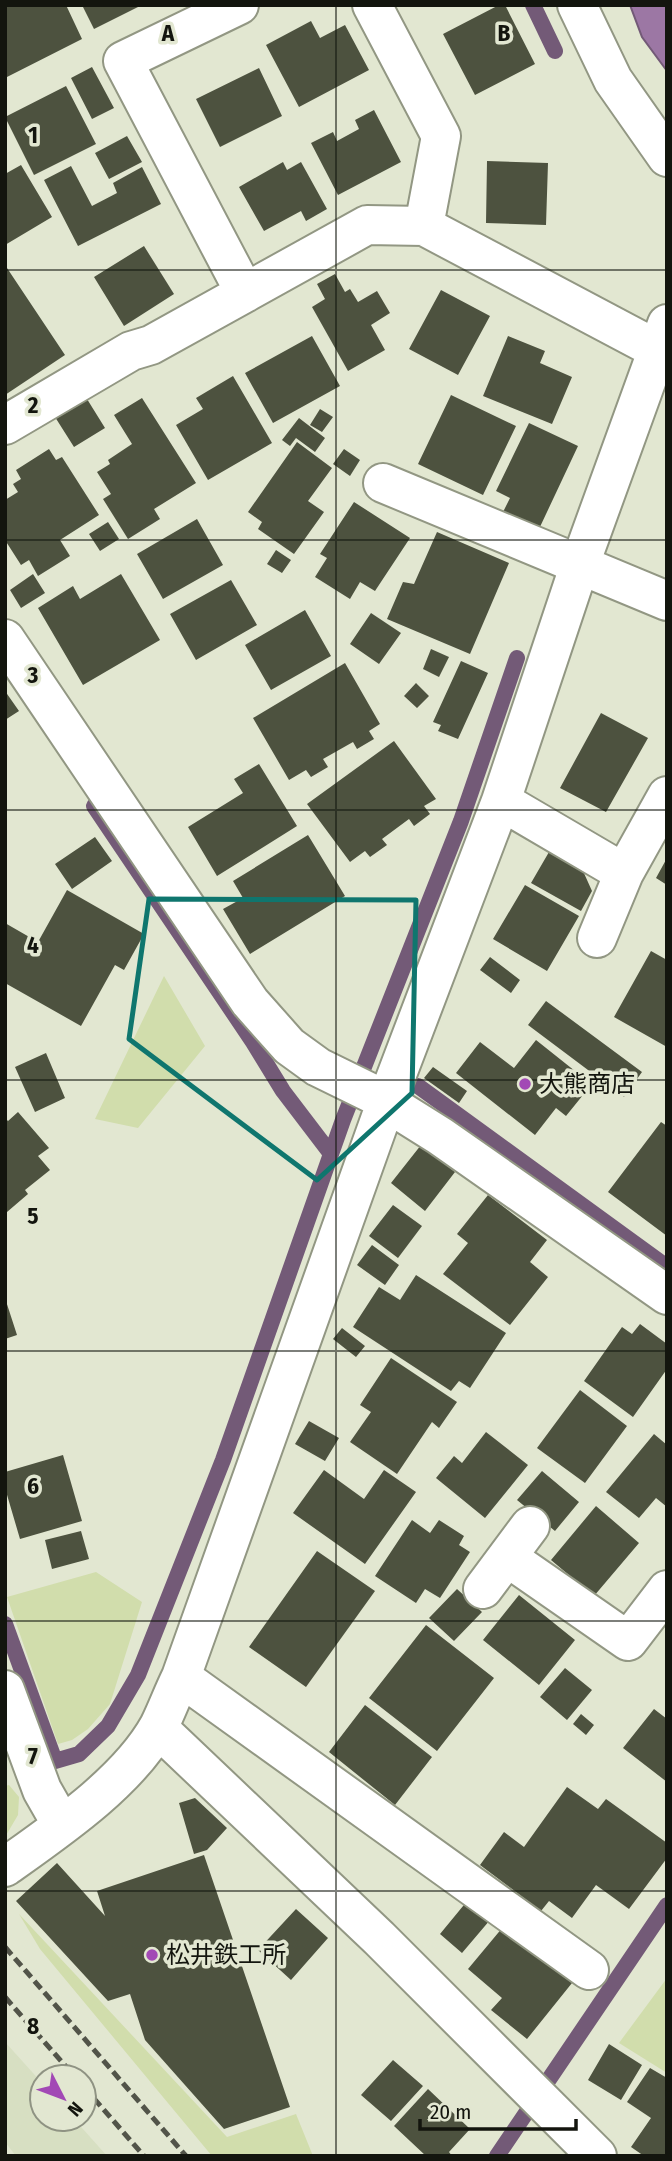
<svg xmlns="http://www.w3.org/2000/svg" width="672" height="2161" font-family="'Fira Sans Condensed','Noto Sans JP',sans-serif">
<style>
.built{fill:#d7dfc2}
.green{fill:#d1ddac}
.water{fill:#9c77a4;stroke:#735a77;stroke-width:2}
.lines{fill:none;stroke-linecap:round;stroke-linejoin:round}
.stream{stroke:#735a77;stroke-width:16}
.building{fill:#4d523f}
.street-casing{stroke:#929783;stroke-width:42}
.secondary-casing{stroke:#929783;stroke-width:42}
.street{stroke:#fff;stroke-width:38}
.secondary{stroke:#fff;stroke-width:38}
.rail{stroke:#525449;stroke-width:5;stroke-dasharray:10 5;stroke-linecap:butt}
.marked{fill:none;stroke:#0f766e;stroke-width:5;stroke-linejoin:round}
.grid{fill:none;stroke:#13150e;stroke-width:2;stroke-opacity:0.55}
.poi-dot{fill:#a249b5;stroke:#e2e7d1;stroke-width:2.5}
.labels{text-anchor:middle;stroke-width:7;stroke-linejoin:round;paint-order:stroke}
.poi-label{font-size:24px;fill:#13150e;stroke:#e2e7d1;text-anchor:start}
.grid-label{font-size:23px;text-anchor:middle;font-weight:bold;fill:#13150e;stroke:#e2e7d1;stroke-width:7;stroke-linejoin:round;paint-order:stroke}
</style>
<rect width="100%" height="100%" fill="#e2e7d1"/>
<path class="built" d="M5,2042L42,2083V2119H74L107,2156H16L5,2142Z"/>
<path class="green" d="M164,976L205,1046L138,1128L95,1119Z
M96,1572L142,1602L110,1704L88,1729L72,1740L58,1744L7,1597Z
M9,1785L19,1797L18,1815L5,1837V1786Z
M19,1914L227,2137L296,2114L313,2156H212L40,1949Z
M667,1978V2073L619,2043Z"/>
<path class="water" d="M630,5H667V71L642,37Z"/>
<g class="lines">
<path class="stream" d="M533,5L555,51
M94,806L253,1042L283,1091L331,1154
M418,1086L667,1267
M5,1624L55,1761L79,1754L108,1726L138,1675L223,1460L343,1120L461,821L517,658
M497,2156L667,1905"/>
</g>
<path class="building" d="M5,5H66L82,39L5,78Z
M82,5H142L94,29Z
M499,5H505L535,64L475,95L443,34Z
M311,21L320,38L345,25L369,70L299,107L266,45Z
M92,67L114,108L92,119L71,78Z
M259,68L282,116L220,147L196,99Z
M66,86L96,144L34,175L5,117Z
M374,110L401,162L338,195L311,143L333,132L337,141L359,129L355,120Z
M127,136L142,162L109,179L95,153Z
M487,161L548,163L546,225L486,223Z
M283,162L287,170L301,162L327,209L306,221L301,211L264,231L239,187Z
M21,165L52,217L5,245V174Z
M71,166L92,206L117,193L113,183L142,167L161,204L78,246L44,180Z
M144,246L174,294L124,326L94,277Z
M5,265L65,355L5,395Z
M335,274L345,292L350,289L358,302L377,291L390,313L371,325L385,350L348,371L312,307L325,299L317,284Z
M441,290L490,316L458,375L409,349Z
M312,336L340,386L273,423L245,373Z
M508,336L545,351L540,363L572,377L552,424L483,396Z
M233,376L272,443L208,480L176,425L203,409L196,398Z
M451,395L516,426L483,495L418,464Z
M142,398L196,483L154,509L160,519L128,539L103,499L111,494L97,472L110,464L108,460L132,444L114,415Z
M87,399L105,428L74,447L55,417Z
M320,409L333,417L322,432L310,425Z
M299,418L325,438L315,452L296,438L290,446L282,440Z
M529,423L578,446L539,529L503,512L510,498L496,491Z
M297,442L332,468L308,501L324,512L294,554L258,529L262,522L248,512Z
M49,449L56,460L62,457L99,515L60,540L70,556L38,576L29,560L21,565L5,540V500L18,492L13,484L21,479L16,470Z
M344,449L360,460L350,476L333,464Z
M354,502L410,538L375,591L360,582L350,599L315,577L327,558L320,554Z
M197,519L223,565L163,599L137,554Z
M108,522L119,539L100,551L89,534Z
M437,532L509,563L470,654L387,619L403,582L414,584Z
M276,550L291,560L282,573L267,564Z
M33,574L45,593L21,608L10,590Z
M121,574L160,640L83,685L38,608L73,586L80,599Z
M231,580L257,625L196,660L170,614Z
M305,610L331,656L271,690L245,645Z
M371,613L401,633L379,664L350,644Z
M431,649L449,657L439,677L423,669Z
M461,661L488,673L458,739L438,731L441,725L433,722Z
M345,663L380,724L369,731L374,739L357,749L353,742L323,759L328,767L311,777L306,770L289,780L253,718Z
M416,683L429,696L417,708L404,696Z
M5,691L19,711L5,720Z
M601,713L648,738L606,812L560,788Z
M394,741L436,799L424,806L430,814L414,826L409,819L382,839L387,845L370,857L365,851L350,862L307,804Z
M259,764L297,826L217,876L188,827L243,793L234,779Z
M308,835L345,896L250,954L223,909L243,898L233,881Z
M95,837L112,861L72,889L55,864Z
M549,852L583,871L592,891L581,911L531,883Z
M667,858V885L656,878Z
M525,885L579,916L547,971L493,939Z
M67,890L144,934L124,970L115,965L81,1026L5,983V923L38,942Z
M651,951L667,960V1047L614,1017Z
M490,957L520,980L511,993L480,970Z
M546,1001L642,1072L624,1097L528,1025Z
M536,1040L585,1079L576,1090L583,1095L566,1116L556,1108L535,1135L456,1073L480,1042L514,1068Z
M46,1053L65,1098L35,1112L15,1067Z
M433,1067L467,1091L459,1103L424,1078Z
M18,1112L49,1148L38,1156L50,1170L25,1190L28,1194L7,1212L5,1209V1118L8,1121Z
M661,1122L667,1126V1236L608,1192Z
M421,1145L455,1172L425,1211L391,1183Z
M488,1195L547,1240L530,1262L548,1277L510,1325L443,1274L468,1243L457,1234Z
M393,1205L422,1226L398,1258L369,1236Z
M372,1245L399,1265L385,1285L357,1265Z
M416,1275L506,1333L470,1388L459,1381L451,1391L353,1327L379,1287L400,1300Z
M5,1298L17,1335L5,1339Z
M640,1324L667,1344V1369L633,1417L584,1381L622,1327L632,1334Z
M342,1328L365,1346L356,1357L333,1339Z
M391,1358L457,1402L439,1428L432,1422L397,1474L350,1442L371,1412L360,1405Z
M580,1390L627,1426L585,1483L537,1448Z
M309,1421L339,1438L325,1461L295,1444Z
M486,1432L528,1465L485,1518L436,1478L454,1456L462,1463Z
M654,1434L667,1445V1507L656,1498L639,1518L606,1492Z
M63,1455L82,1521L20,1539L5,1488V1472Z
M324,1470L364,1499L384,1470L416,1492L365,1564L293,1513Z
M542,1471L579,1502L555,1531L517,1500Z
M596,1506L639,1543L594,1596L551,1560Z
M412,1520L430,1533L439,1520L464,1536L459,1545L470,1552L440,1598L425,1589L416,1603L375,1576Z
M81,1531L89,1559L52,1569L45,1540Z
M317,1551L375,1591L306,1687L249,1647Z
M457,1589L482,1612L454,1641L429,1618Z
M519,1595L575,1640L539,1685L483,1640Z
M426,1625L494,1678L437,1751L369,1698Z
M565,1668L592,1690L567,1720L540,1697Z
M365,1705L432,1757L395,1805L329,1752Z
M654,1709L667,1719V1782L623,1748Z
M581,1714L594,1725L586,1735L573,1724Z
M567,1787L598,1809L606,1799L667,1843V1858L629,1909L596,1885L572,1918L549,1901L541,1911L480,1865L504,1832L524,1847Z
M195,1798L227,1828L207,1850L194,1854L179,1803Z
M204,1855L290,2107L224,2129L145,2040L130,1994L108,2001L16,1901L57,1863L105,1916L97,1891Z
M468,1900L490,1920L462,1953L440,1934Z
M296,1909L328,1938L291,1980L258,1950Z
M503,1927L572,1983L527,2039L491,2010L502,1998L468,1969Z
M609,2044L642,2065L621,2100L588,2080Z
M393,2060L423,2086L391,2121L361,2095Z
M650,2068L667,2078V2156H644L631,2147L651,2118L627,2102Z
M428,2089L470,2129L449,2152L452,2156H426L394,2126Z"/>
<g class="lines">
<g class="street-casing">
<path id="street" d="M239,5L123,61L245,293
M372,5L441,136L424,226
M5,425L131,351L151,345L367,225L424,226L658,350
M383,483L667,601
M5,639L250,1002L289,1046L318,1067L373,1094L440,1136L667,1295
M501,801L624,873
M597,938L624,873L667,796
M507,1557L628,1641L667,1590
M483,1589L530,1526
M181,1677L589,1970
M5,1690L42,1790L62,1825
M158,1728L379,1938L597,2156
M5,1867C57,1830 128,1782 159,1726C167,1710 173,1693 181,1677L386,1103L501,801L580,564L667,324"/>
</g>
<g class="secondary-casing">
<path id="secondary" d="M577,5L613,80L667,157"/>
</g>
<use href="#street" class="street"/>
<use href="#secondary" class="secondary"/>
<path class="rail" d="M5,1947L186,2156
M5,1997L75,2077
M84,2087L144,2156"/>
</g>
<path class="marked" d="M149,899L416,900L412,1093L317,1180L129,1039Z"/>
<path class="grid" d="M336,5V2156M5,270H667M5,540H667M5,810H667M5,1080H667M5,1351H667M5,1621H667M5,1891H667"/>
<g class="poi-dot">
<circle cx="525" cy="1084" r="7"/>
<circle cx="152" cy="1955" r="7"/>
</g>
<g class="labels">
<g class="poi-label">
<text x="539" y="1092">大熊商店</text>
<text x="166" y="1963">松井鉄工所</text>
</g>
</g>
<g class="grid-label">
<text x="168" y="41">A</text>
<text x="504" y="41">B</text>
<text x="33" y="143">1</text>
<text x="33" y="413">2</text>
<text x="33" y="683">3</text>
<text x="33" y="953">4</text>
<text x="33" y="1224">5</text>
<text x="33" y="1494">6</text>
<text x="33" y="1764">7</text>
<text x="33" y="2034">8</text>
</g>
<rect width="672" height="2161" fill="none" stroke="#13150e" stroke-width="14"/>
<g transform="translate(63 2098) rotate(132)"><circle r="33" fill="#e2e7d1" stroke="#8f9383" stroke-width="2"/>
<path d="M0-5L12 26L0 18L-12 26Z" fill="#a249b5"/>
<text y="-10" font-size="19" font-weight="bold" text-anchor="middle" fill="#13150e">N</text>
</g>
<path d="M420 2119v10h156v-10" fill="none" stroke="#13150e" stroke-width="3.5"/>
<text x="430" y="2119" font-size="21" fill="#13150e" stroke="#e2e7d1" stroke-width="5" paint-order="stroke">20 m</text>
</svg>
